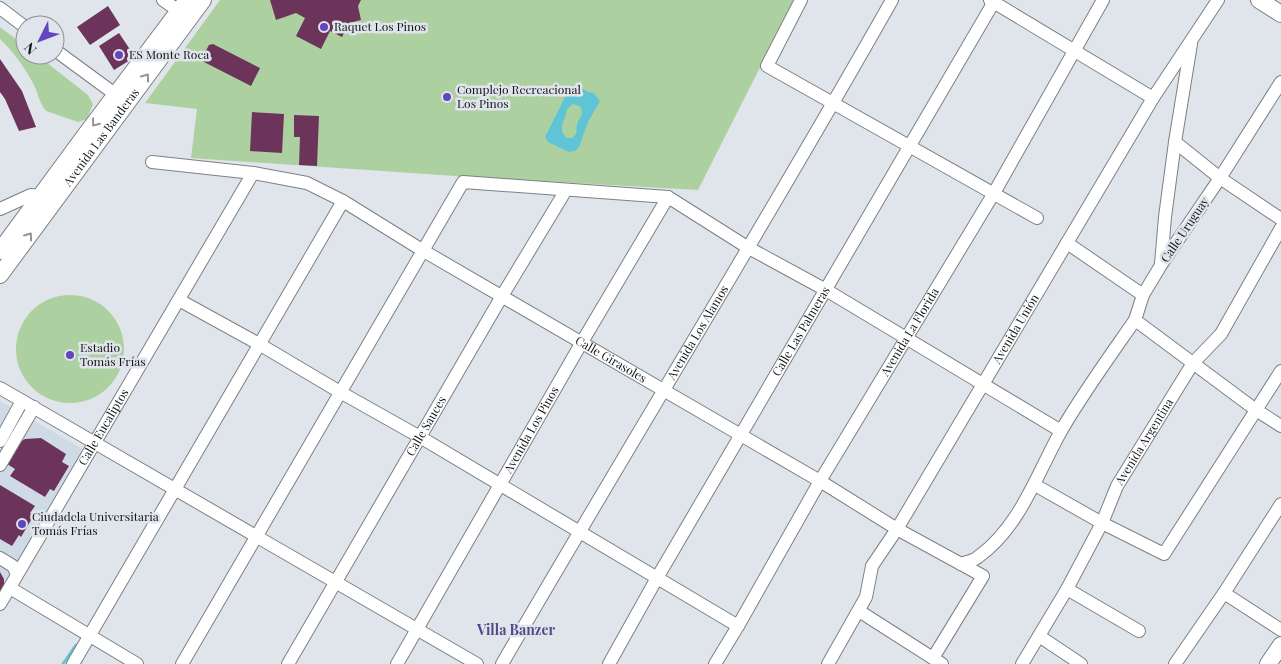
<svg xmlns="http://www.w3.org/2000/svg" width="1281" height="664" font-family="'Playfair Display',serif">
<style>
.built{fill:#cfdae6}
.green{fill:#add0a1}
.water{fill:#5fc5d6;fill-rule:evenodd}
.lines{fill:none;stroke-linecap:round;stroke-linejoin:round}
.stream{stroke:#5fc5d6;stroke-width:3}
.building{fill:#6c335b}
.minor-casing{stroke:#7c8186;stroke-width:14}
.major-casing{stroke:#7c8186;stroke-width:18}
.minor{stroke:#fff;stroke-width:12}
.major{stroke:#fff;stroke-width:16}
.oneway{stroke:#949596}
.poi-dot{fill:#6146bf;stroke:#e0e5eb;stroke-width:2}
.labels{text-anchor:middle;stroke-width:5;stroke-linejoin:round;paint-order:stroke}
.poi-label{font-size:12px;fill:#121416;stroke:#e0e5eb;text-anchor:start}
.street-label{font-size:12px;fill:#121416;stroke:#e0e5eb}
.neighbourhood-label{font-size:14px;font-weight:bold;fill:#524a88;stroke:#e0e5eb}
</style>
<rect width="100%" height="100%" fill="#e0e5eb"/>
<path class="built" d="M0,401L86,451L0,598Z"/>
<path class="green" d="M220,0H794L698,190L470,177L191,158L197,109L145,103Z
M0,27L25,46V55H37L88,95L93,104L87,119L78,122L46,111C39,103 38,92 33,83C24,67 13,51 0,39Z
M16 349a54 54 0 1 1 108 0a54 54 0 1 1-108 0Z"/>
<path class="water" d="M574,85C582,86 585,93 594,93L600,101L588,122L579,147L575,151L569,152L548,142L545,137L565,97C566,90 567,87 574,85ZM573,104L580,106C585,115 579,117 577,125C576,128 577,131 576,134L572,138H567C556,128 566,121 567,109Z"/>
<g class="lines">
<path class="stream" d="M63,664L76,645"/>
</g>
<path class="building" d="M270,0H361L358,6L361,20L349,23L342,37L330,31L321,49L296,36L305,18L296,13L276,20Z
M108,6L120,25L90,45L77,27Z
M119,33L135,57L114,70L99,46Z
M213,44L260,68L251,86L204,62L202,58L209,45Z
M0,59L22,91L36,127L19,131L5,99L0,92Z
M252,112L284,114L282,153L250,151Z
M294,115L319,116L317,166L299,165L300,137H294Z
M41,438L66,454L62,462L69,466L54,491L50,489L45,497L10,476L15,469L4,462L20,442L25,439Z
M0,485L35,506L30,513L34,515L21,537L19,535L12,546L0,539Z
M0,572L4,579V590L0,597Z"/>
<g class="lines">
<g class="minor-casing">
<g id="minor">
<path d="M163,0L179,11"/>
<path d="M801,0L767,66L1037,218"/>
<path d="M990,0L1153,98"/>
<path d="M0,8L25,27"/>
<path d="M1191,44L1175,142L1220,178L1281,219"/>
<path d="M55,50L123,100"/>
<path d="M1281,82L1220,178L1161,265L1143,295L1135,320L1256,410L1281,426"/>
<path id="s1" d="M152,162L253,173L307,183L343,201L422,250L820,481L897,529L983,576L933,658"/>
<path d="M0,209L31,195L40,196"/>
<path d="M1067,243L1143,295"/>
<path d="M1161,264L1165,217L1175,142"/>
<path d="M179,300L259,344L340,392L420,437L738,626"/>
<path d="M0,388L477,664"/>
<path d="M0,441L22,401"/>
<path d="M0,465L34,407"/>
<path d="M1035,485L1102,523L1164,554L1281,371"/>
<path d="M0,558L13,566L17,574"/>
<path d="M961,564C966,562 974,561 978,557C1020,527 1037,474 1061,431C1083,393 1110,356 1135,320"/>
<path d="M10,588L137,664"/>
<path d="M1067,589L1139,631"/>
<path d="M1224,593L1281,630"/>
<path id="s2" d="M0,604L253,173"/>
<path d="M859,611L942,664"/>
<path d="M1039,636L1081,664"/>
<path d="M73,664L343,201"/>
<path d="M182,664L463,182L668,197L747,247L826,290L1061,431"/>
<path id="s3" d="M288,664L502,296L566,190"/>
<path id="s4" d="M397,664L582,342L668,197"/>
<path id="s5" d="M502,664C631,442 766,223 892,0"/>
<path id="s6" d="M609,664L657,578L995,0"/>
<path id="s7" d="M715,664L738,626L820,481L994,193L1103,0"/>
<path id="s8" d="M828,664L866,597L872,566L897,529L1153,98L1218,0"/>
<path id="s9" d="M1022,664L1067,589L1102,523L1117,486L1193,363L1221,334L1281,228"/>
<path d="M1175,664L1224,593L1281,504"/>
</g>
</g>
<g class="major-casing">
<g id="major">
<path d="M1259,0L1281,14"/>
<path d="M0,251L86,134L187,0"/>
<path id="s10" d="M0,275L203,0"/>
<path d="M1268,664L1281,645"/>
</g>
</g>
<use href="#minor" class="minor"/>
<use href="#major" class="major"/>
</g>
<defs><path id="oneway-chevron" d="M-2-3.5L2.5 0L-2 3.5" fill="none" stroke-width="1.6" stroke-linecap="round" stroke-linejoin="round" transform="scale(1.25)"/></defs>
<g class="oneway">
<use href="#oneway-chevron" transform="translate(146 77) rotate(-54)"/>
<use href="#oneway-chevron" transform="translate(95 123) rotate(128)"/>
<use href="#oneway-chevron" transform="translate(29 236) rotate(-54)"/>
</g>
<g class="poi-dot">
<circle cx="324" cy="27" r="5"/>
<circle cx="119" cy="55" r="5"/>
<circle cx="447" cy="97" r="5"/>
<circle cx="70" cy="355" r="5"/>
<circle cx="22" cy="524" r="5"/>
</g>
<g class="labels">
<g class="poi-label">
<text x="334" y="31">Raquet Los Pinos</text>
<text x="129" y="59">ES Monte Roca</text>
<text x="457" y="94">Complejo Recreacional<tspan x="457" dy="14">Los Pinos</tspan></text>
<text x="80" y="352">Estadio<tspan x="80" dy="14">Tomás Frías</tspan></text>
<text x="32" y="521">Ciudadela Universitaria<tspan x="32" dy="14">Tomás Frías</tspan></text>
</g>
<g class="street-label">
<text dy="4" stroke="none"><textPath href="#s10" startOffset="171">Avenida Las Banderas</textPath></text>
<text transform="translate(1185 230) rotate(-56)" y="4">Calle Uruguay</text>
<text dy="4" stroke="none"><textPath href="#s8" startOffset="386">Avenida Unión</textPath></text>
<text dy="4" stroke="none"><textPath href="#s6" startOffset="384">Calle Las Palmeras</textPath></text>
<text dy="4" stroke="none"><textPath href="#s5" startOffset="385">Avenida Los Alamos</textPath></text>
<text dy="4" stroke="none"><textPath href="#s7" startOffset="385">Avenida La Florida</textPath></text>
<text dy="4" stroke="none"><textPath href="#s1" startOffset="508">Calle Girasoles</textPath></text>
<text dy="4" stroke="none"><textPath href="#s3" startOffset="275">Calle Sauces</textPath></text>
<text dy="4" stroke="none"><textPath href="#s2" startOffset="205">Calle Eucaliptos</textPath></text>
<text dy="4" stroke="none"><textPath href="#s4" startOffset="270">Avenida Los Pinos</textPath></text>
<text dy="4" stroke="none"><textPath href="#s9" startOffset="254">Avenida Argentina</textPath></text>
</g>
<g class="neighbourhood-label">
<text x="516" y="635">Villa Banzer</text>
</g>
</g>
<g transform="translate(40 40) rotate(228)"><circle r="24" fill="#e0e5eb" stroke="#8e9196"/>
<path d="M0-4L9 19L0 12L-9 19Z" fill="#6146bf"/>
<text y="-8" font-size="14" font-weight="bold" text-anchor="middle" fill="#121416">N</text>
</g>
</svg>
